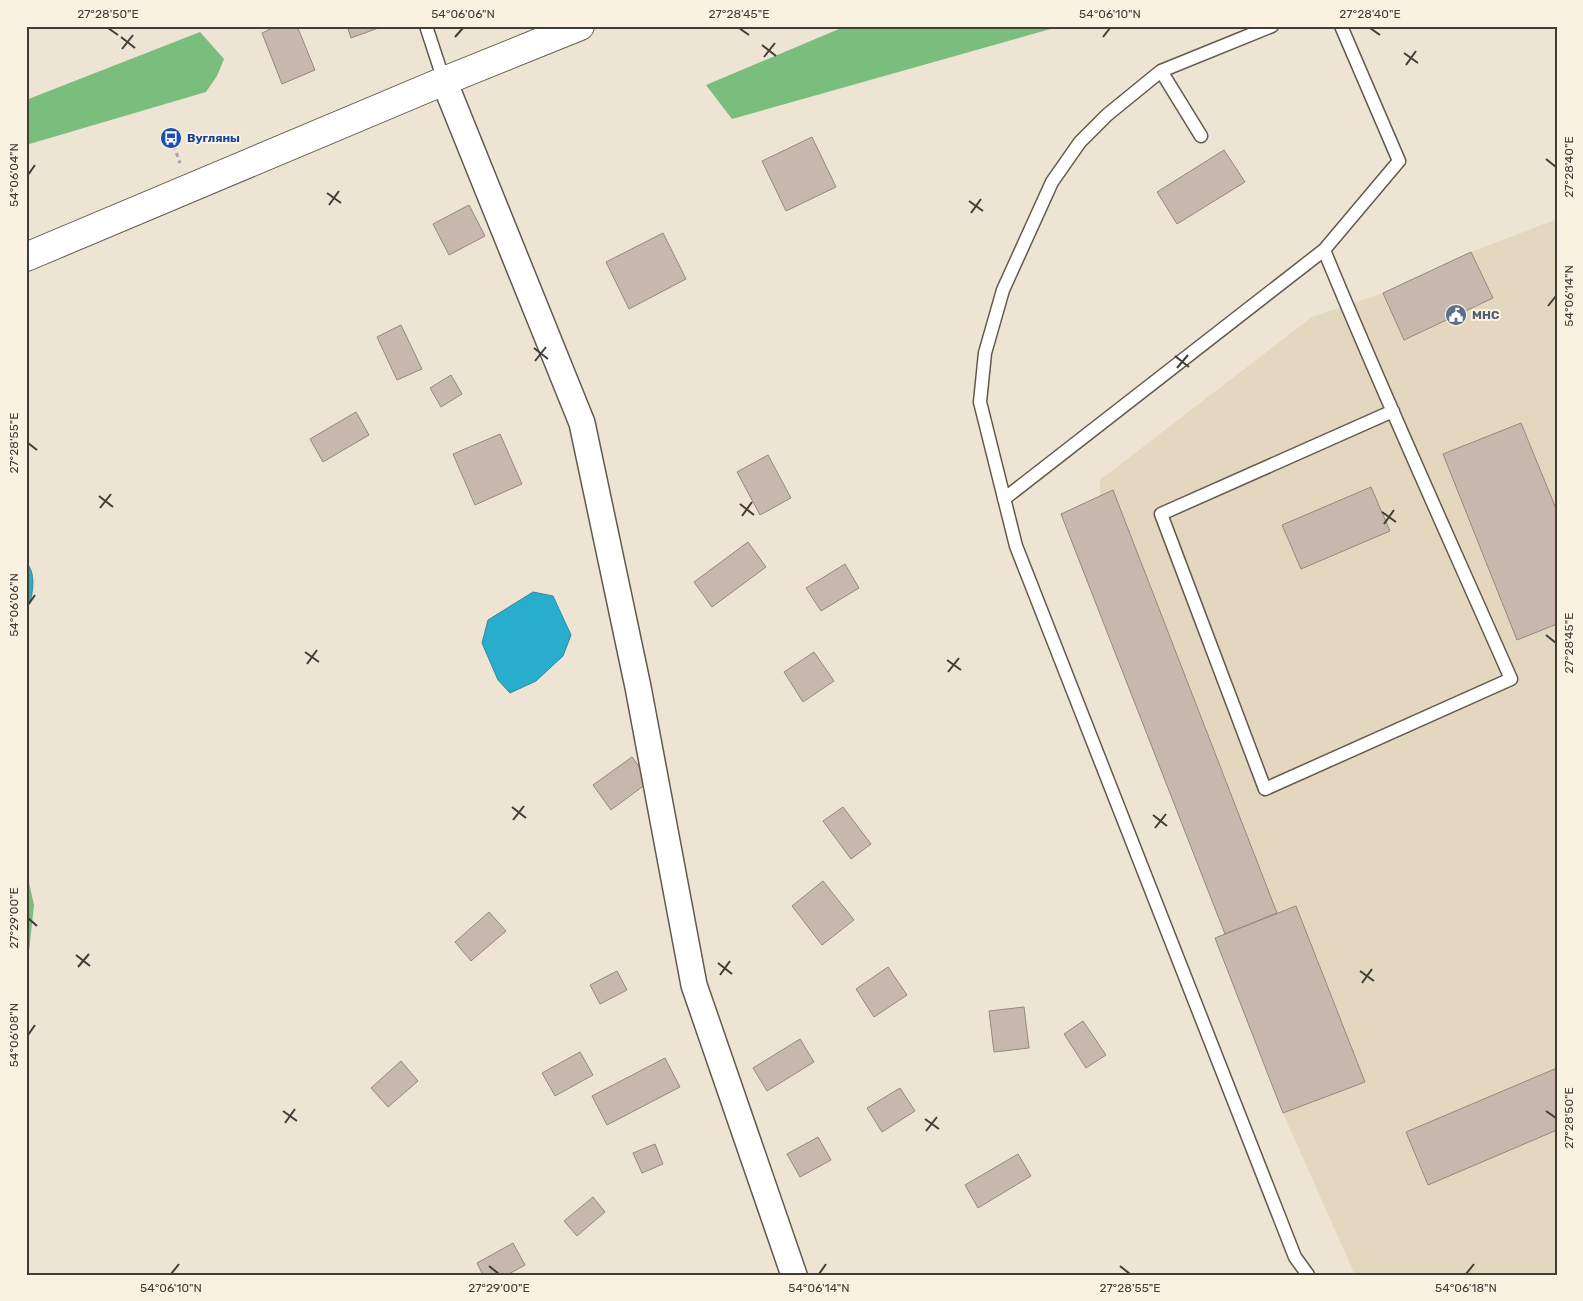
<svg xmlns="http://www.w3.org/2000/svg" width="1583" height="1301" font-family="Rubik,sans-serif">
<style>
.built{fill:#e3d7c0}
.forest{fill:#7abe7d}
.water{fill:#29adcc;stroke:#308b9f}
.building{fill:#c7b7ad;stroke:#97877e}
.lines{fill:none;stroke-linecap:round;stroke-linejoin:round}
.lane-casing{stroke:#625b4d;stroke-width:15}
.street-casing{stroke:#625b4d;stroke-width:28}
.secondary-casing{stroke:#625b4d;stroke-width:30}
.path{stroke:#a9a296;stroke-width:3;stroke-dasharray:4 4;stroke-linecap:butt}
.lane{stroke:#fff;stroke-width:12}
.street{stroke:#fff;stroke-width:25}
.secondary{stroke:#fff;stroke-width:28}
.ticks{fill:none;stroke:#403d36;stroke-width:2}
.labels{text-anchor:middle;stroke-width:4;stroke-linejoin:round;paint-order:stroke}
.transit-label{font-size:12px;font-weight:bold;fill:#164399;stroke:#faf2e1;text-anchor:start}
.service-label{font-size:12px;font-weight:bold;fill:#4e5e75;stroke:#faf2e1;text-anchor:start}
.neatline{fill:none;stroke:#403d36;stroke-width:2}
.ticks-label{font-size:12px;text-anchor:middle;fill:#403d36}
</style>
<rect width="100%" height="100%" fill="#ede4d4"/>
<path class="built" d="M1557,219V1275H1355L1283,1113L1215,938L1225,933L1061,514L1100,496V480L1312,317L1383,293L1471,252Z"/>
<path class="forest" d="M846,26H1061L732,119L706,85Z
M200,32L224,59L217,76L206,92L26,145V100Z
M26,869L34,905L26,980Z"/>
<path class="water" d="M26,562C36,573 33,590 30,603L26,605Z
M533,592L553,596L571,635L563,656L536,681L510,693L498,680L482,643L488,620Z"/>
<path class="building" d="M277,26H297L315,70L282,84L262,33Z
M347,26H384L351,38Z
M812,137L836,187L786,211L762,161Z
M1224,150L1245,182L1177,224L1157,192Z
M469,205L485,236L449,255L433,224Z
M663,233L686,279L629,309L606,262Z
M1471,252L1493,298L1404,340L1383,293Z
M401,325L422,369L397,380L377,337Z
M451,375L462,394L441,407L430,388Z
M356,412L369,435L323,462L310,439Z
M1521,423L1557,511V624L1517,640L1443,454Z
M500,434L522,484L475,505L453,454Z
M768,455L791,498L760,515L737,472Z
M1371,487L1390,531L1301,569L1282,525Z
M1113,490L1277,913L1225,934L1061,514Z
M748,542L766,567L712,607L694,582Z
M845,564L859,588L821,611L806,588Z
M814,652L834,681L803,702L784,672Z
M632,757L650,781L611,810L593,785Z
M843,807L871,844L851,859L823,821Z
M823,881L854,920L822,945L792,906Z
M1296,906L1365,1082L1283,1113L1215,938Z
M489,912L506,931L471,961L455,942Z
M888,967L907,995L874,1017L856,989Z
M617,971L627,990L600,1004L590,985Z
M1024,1007L1029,1048L994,1052L989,1011Z
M1083,1021L1106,1055L1086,1068L1064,1034Z
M800,1039L814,1062L767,1091L753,1068Z
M580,1052L593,1075L555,1096L542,1073Z
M665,1058L680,1087L607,1125L592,1096Z
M401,1061L418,1081L388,1107L371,1088Z
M1557,1068V1130L1428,1185L1406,1132Z
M900,1088L915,1111L882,1132L867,1108Z
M818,1137L831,1160L800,1177L787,1154Z
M655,1144L663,1164L642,1173L633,1153Z
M1018,1154L1031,1176L978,1208L965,1185Z
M593,1197L605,1212L577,1236L564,1221Z
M513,1243L525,1265L507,1275H483L477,1263Z"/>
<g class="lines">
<g class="lane-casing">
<path id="lane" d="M426,26L444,81
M1272,26L1161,71L1107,115L1080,142L1052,182L1003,290L985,353L980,402L1016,546L1295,1257L1308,1275
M1341,26L1399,161L1324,250C1383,394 1448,536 1511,679L1265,789L1161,514L1393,411
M1161,71L1201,136
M1004,499L1324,250"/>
</g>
<g class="street-casing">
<path id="street" d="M444,81L582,423L638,687L694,985L794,1275"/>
</g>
<g class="secondary-casing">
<path id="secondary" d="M26,257L444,81L580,26"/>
</g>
<path class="path" d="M171,138L180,163"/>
<use href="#lane" class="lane"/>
<use href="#street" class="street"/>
<use href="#secondary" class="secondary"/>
</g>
<path class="ticks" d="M108,28L118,35M739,28L749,35M1370,28L1380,35M121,37L135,48M455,37L463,28M1103,37L1110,28M762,45L776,56M122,49L133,35M1404,53L1418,63M764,57L775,43M1406,65L1416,51M1546,159L1556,167M28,175L35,165M327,193L341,203M969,201L983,211M329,205L339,191M971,213L981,199M1548,306L1556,296M534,348L548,359M1175,356L1189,367M535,361L546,347M1177,368L1188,355M28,443L37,450M99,496L113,507M740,504L754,515M100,508L111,494M1382,512L1396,522M742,516L752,502M1384,524L1394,510M28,605L35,595M1546,635L1556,643M305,652L319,662M947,660L961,670M307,664L317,650M948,672L959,658M512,807L526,818M1153,815L1167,826M513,820L524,806M1155,828L1166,814M28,918L37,926M76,955L90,966M718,963L732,974M78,967L89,954M1360,971L1374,981M720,975L730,961M1362,983L1372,969M28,1035L35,1025M283,1111L297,1121M1546,1111L1556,1118M925,1119L939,1129M285,1123L295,1109M926,1131L937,1117M489,1266L499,1274M1120,1266L1130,1274M171,1274L179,1264M819,1274L826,1264M1466,1274L1474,1264"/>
<defs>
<g id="bus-disc" transform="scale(1.125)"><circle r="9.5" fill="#1a4fb4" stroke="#faf2e1"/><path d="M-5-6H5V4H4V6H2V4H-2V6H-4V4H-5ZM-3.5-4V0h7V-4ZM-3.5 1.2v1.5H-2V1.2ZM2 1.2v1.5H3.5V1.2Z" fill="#fff"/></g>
<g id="civic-disc" transform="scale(1.125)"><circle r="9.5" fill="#5c6f8a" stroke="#faf2e1"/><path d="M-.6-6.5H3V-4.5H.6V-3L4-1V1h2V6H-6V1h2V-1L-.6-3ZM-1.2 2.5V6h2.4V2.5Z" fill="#fff"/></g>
</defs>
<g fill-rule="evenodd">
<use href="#bus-disc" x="171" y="138"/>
<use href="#civic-disc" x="1456" y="315"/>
</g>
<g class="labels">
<g class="transit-label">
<text x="187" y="142">Вугляны</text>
</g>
<g class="service-label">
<text x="1472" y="319">МНС</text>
</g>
</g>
<rect width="1583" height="1301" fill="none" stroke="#faf2e1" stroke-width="55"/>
<rect x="28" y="28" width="1528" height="1246" class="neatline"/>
<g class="ticks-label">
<text x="108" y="18">27°28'50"E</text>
<text x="463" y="18">54°06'06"N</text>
<text x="739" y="18">27°28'45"E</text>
<text x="1110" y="18">54°06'10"N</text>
<text x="1370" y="18">27°28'40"E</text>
<text transform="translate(1569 167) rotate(-90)" y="4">27°28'40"E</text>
<text transform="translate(14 175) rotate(-90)" y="4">54°06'04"N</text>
<text transform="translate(1569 296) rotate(-90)" y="4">54°06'14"N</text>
<text transform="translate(14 443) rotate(-90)" y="4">27°28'55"E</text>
<text transform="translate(14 605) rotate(-90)" y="4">54°06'06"N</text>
<text transform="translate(1569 643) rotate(-90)" y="4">27°28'45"E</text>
<text transform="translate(14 918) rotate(-90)" y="4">27°29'00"E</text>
<text transform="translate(14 1035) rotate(-90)" y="4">54°06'08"N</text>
<text transform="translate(1569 1118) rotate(-90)" y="4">27°28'50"E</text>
<text x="171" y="1292">54°06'10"N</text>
<text x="499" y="1292">27°29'00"E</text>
<text x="819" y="1292">54°06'14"N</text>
<text x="1130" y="1292">27°28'55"E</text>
<text x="1466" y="1292">54°06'18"N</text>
</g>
</svg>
